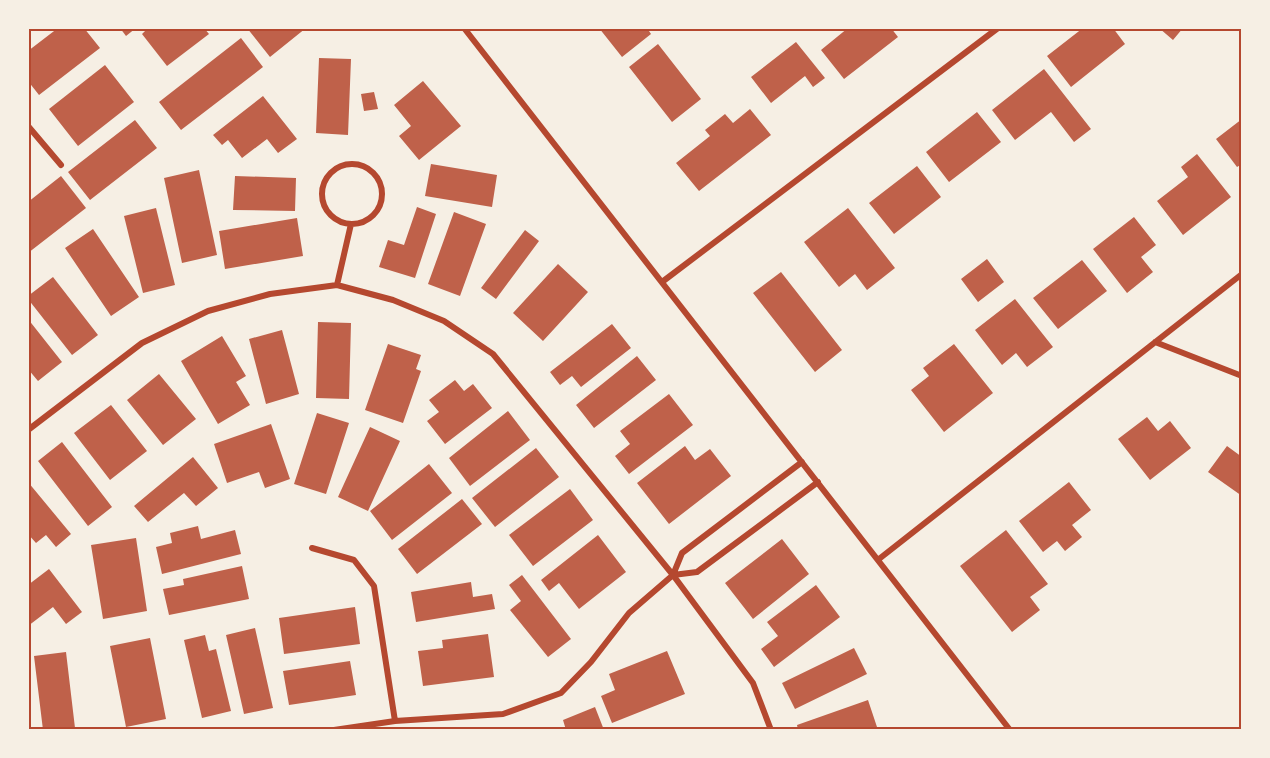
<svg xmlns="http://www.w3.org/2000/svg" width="1270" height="758" font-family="'Source Sans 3',sans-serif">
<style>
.building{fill:#bf614a}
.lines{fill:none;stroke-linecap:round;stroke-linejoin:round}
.minor{stroke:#b5482f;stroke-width:6}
.neatline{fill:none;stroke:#b5482f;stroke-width:2}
</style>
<rect width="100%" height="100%" fill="#f6efe4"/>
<path class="building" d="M58,28H84L100,48L39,95L28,81V51Z
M120,28H136L126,36Z
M148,28H204L209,34L167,66L142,34Z
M247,28H306L270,57Z
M599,28H647L651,34L622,57Z
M848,28H891L898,37L844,79L821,50Z
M1083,28H1113L1125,44L1071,87L1047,56Z
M1159,28H1183L1173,40Z
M241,38L263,67L181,130L159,102Z
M796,42L825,78L813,87L805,76L771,103L751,77Z
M658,44L701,99L672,122L629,67Z
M319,58L351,59L348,135L316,133Z
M105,65L134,102L78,146L49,109Z
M1044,69L1091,129L1074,142L1051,112L1015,140L992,110Z
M423,81L461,126L419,160L399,136L411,126L394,105Z
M374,92L378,109L364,111L361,94Z
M263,96L297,139L278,153L267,139L242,158L228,140L222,145L213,135Z
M750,109L771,135L699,191L676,163L710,136L705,130L725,114L733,123Z
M977,112L1001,142L949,182L926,152Z
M1242,119V164L1237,167L1216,139Z
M135,120L157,148L90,200L68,172Z
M1197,154L1231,197L1183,235L1157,201L1188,177L1181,167Z
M431,164L497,175L492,207L425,196Z
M917,166L941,197L894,234L869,203Z
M199,170L217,255L182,263L164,178Z
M61,176L86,208L28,253V202Z
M235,176L296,178L295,211L233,210Z
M417,207L436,214L415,278L379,267L388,240L404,245Z
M156,208L175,285L143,293L124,216Z
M848,208L895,268L867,290L855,274L839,287L804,242Z
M454,212L486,224L460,296L428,284Z
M1134,217L1156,245L1141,257L1153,272L1127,293L1093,249Z
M297,218L303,256L225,269L219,231Z
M93,229L139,297L111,316L65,248Z
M525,230L539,241L496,299L481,288Z
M987,259L1004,282L978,302L961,279Z
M1082,260L1107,291L1058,329L1033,298Z
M558,264L588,292L543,341L513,313Z
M781,272L842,350L815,372L753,293Z
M53,277L98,335L72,355L28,299V296Z
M1015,299L1053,347L1027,367L1016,353L1002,365L975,330Z
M28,319L62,362L38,381L28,369Z
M318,322L351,323L349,399L316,398Z
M612,324L631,348L581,387L572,376L560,385L550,372Z
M282,330L299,394L266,404L249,339Z
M222,336L246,376L236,382L250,405L218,424L181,361Z
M388,344L421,355L416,369L421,371L403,423L365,410Z
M954,344L993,393L944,432L911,390L929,376L923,368Z
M637,356L656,380L594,428L576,405Z
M159,374L196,419L163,445L127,400Z
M455,380L464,391L473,384L492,408L445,444L427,421L439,412L429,400Z
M669,394L693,425L629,474L615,456L630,444L620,431Z
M111,405L147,451L110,480L74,433Z
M508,411L530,440L470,486L449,458Z
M317,413L349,423L326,494L294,484Z
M1147,417L1158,431L1170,421L1191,448L1150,480L1118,439Z
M271,424L290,479L265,488L259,472L227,483L214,444Z
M370,427L400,441L368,511L338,497Z
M62,442L112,507L88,526L38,461Z
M685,446L695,460L710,449L731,476L669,524L637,483Z
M1227,446L1242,457V496L1208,472Z
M536,448L559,477L495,527L472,498Z
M193,457L218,488L196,506L184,493L148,522L134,506Z
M429,464L452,493L392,540L370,511Z
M28,482L71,534L56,547L46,535L36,543L28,534Z
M1069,482L1091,510L1072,525L1082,537L1065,551L1057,541L1043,552L1019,521Z
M570,489L593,520L533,566L509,535Z
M462,499L482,524L417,574L398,549Z
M198,526L201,539L235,530L241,554L162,574L156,547L172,543L170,533Z
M1006,530L1048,584L1030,597L1040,610L1012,632L960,566Z
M598,535L626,572L579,609L559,583L549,591L541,580Z
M136,538L147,611L103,619L91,545Z
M782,539L809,574L753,619L725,583Z
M242,566L249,599L169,615L163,589L184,585L183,579Z
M49,569L82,612L66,624L53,607L28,626V585Z
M522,575L571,639L548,657L510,610L521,601L509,585Z
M471,582L473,597L492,594L495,609L416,622L411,592Z
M816,585L840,617L774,667L761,649L778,636L767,622Z
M355,607L360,644L284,654L279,618Z
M255,628L273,708L244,714L226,635Z
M488,634L494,677L423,686L418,651L443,648L442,640Z
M205,635L209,651L216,649L231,711L202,718L184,640Z
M150,638L166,719L126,727L110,646Z
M854,648L867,674L795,709L782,683Z
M667,651L685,694L612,723L601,696L615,690L609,674Z
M66,652L75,728L43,730L34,656Z
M350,661L356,695L289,705L283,671Z
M868,700L878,730H798L797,725Z
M595,707L604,730H566L563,720Z"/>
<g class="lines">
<path class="minor" d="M464,28L1010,730
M28,126L61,165
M322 194a30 30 0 1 1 60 0a30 30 0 1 1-60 0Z
M662,282L998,28
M337,285L351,224
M1155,342L1242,376
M28,430L142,343L208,311L270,294L337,285L393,300L444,321L493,354L673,575L753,683L771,730
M802,462L682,553L673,575L697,572L818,482
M312,548L354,560L374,586L395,721
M879,559L1242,274
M334,730L395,721L503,714L561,693L591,662L629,613L673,575"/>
</g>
<rect width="1270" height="758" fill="none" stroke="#f6efe4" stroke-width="60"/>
<rect x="30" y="30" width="1210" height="698" class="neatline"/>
</svg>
